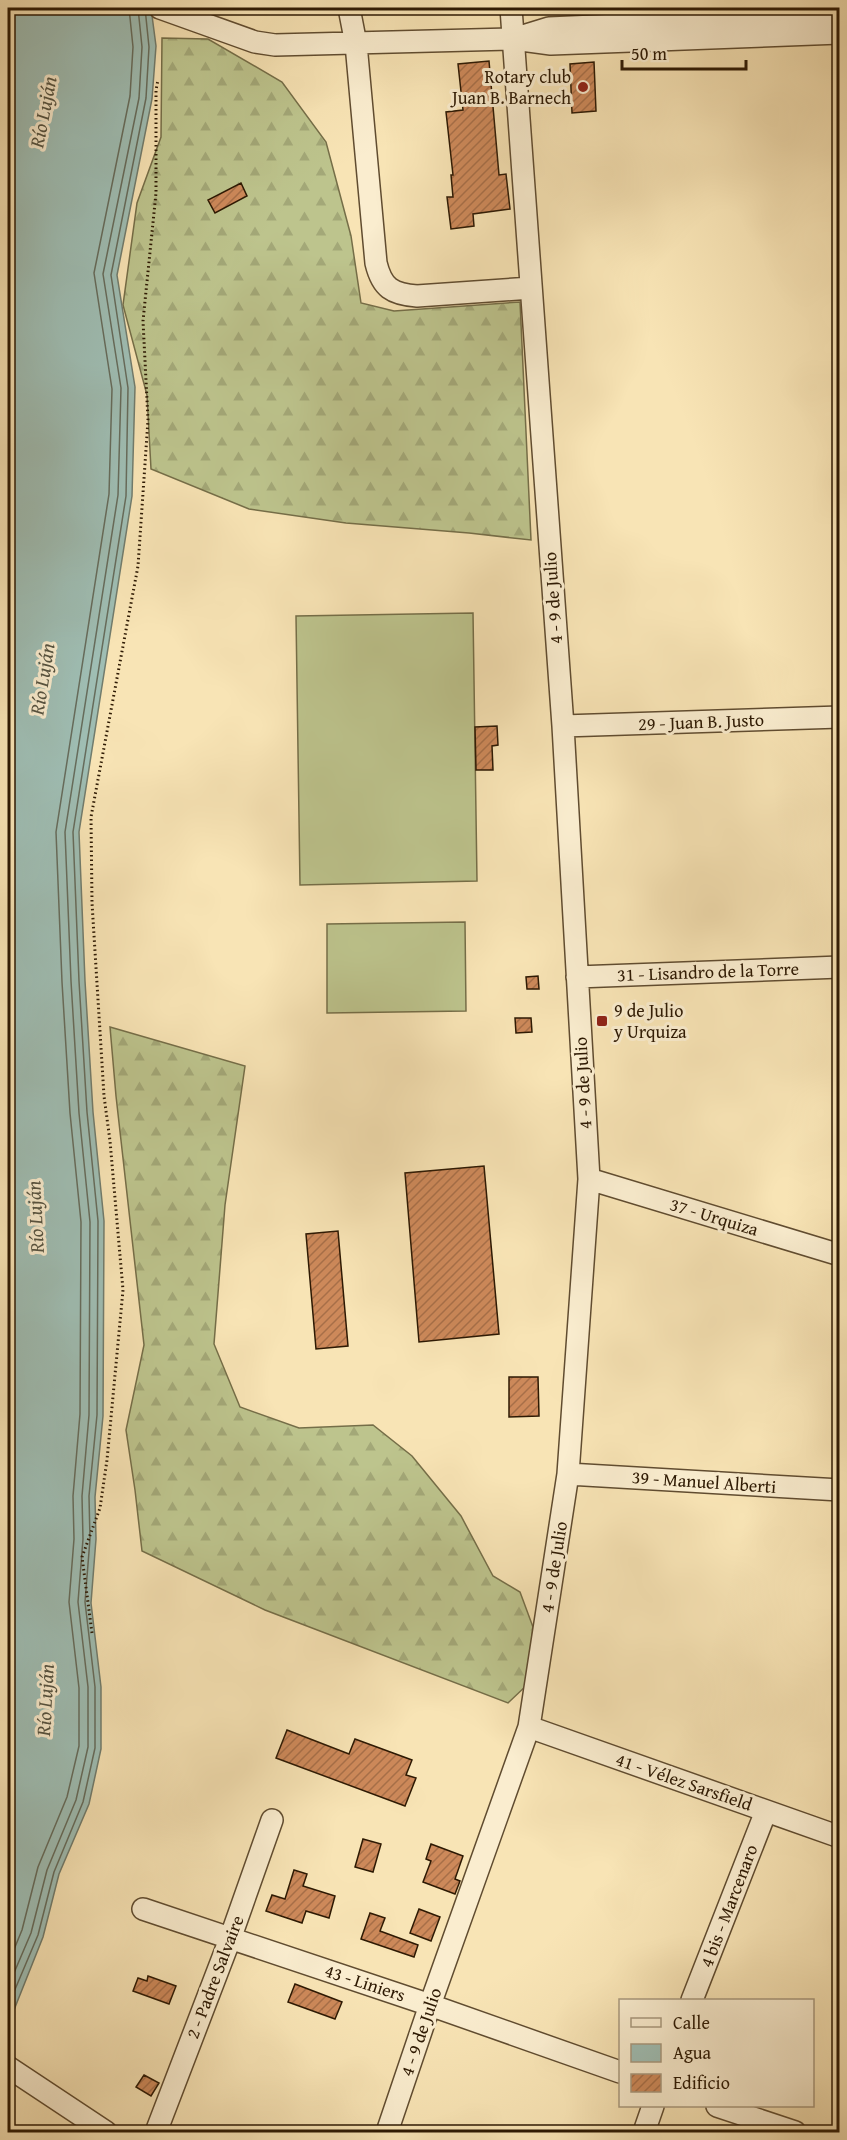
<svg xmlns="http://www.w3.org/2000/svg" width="847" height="2140" font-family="'Gentium Book Plus',serif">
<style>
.forest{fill:url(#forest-firs);stroke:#756e48;stroke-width:1.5}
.garden{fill:#bdc48d;stroke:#756e48;stroke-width:1.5}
.water{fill:#9fbeb4;stroke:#717c6d;stroke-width:1.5}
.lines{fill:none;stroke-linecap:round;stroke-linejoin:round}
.shore{stroke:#666c5c;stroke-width:1.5}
.building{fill:url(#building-hatch);stroke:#2d1903;stroke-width:1.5}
.minor-casing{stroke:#604c30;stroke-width:24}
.path{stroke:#2d1903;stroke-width:3;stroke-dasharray:1.5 3;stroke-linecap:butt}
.minor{stroke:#faedcf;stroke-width:21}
.poi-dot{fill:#8f2418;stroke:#faedcf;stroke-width:2}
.labels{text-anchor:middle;stroke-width:6;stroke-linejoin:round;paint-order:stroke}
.poi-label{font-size:18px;fill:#2d1903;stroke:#faedcf;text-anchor:end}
.street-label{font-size:18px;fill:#2d1903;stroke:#faedcf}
.water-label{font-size:20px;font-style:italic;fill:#555341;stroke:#faedcf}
</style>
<defs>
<pattern id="forest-firs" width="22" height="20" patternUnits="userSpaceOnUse" patternTransform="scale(1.5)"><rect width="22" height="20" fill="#bdc48d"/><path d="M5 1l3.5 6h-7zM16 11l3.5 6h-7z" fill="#a3a878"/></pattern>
<pattern id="building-hatch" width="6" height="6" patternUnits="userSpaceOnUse" patternTransform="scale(1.5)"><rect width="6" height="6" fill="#cd895a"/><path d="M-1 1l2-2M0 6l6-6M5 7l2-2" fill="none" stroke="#a76f48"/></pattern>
</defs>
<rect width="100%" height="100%" fill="#f8e4b5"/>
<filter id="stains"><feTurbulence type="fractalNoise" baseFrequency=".00333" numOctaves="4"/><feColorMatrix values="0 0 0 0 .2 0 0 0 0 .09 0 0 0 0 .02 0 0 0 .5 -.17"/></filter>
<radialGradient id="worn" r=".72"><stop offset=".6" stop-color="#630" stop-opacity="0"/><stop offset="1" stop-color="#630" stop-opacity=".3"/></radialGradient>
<path class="forest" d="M162,38L208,39L282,82L326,142L351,236L361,303L394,311L520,302L531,540L469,533L346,523L249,509L151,469L147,395L123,305L137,203L161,137Z
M110,1027L245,1066L225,1205L214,1344L240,1407L299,1428L373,1425L412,1456L461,1516L493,1576L520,1592L533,1627L527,1685L508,1703L265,1610L142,1551L135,1490L126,1430L144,1345L116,1096Z"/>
<path class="garden" d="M473,613L477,881L300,885L296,616Z
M465,922L466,1011L327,1013V924Z"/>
<path class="water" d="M8,8H151L156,46L152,99L117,275L135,387L132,496L79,832L85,981L93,1112L104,1221L103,1416L95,1497L96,1539L91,1603L101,1687V1749L89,1804L59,1874L43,1937L8,2025Z"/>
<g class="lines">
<path class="shore" d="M8,1964L22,1930L38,1867L67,1797L79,1746V1688L69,1602L74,1539L73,1496L80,1414L81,1222L70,1113L62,982L56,832L109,494L112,389L94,273L130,96L133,47L129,8
M8,1987L31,1933L47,1870L76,1800L88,1747V1687L78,1602L83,1539L82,1496L89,1415L90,1222L79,1113L71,981L65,832L118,495L121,388L103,274L139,98L142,47L138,8
M8,2006L38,1935L54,1872L83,1802L95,1748V1687L85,1602L90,1539L89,1496L97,1415L98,1221L87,1112L79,981L73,832L126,496L128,388L111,275L146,98L149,47L145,8"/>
</g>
<path class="building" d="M489,61L499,175L506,174L510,209L473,214L474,226L451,229L447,197H453L451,175H453L446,112L463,110L458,64Z
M594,62L596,111L572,113L570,64Z
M241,183L247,196L215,213L208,200Z
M497,726L498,745L492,746L493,770H476L475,727Z
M538,976L539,989H527L526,977Z
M515,1018H531L532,1032L516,1033Z
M484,1166L499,1334L419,1342L405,1173Z
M338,1231L348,1346L316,1349L306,1234Z
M509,1377H538L539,1416L509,1417Z
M287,1730L349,1754L355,1739L412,1760L406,1775L416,1778L405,1806L276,1758Z
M363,1839L381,1844L373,1872L355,1867Z
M431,1844L463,1856L455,1879L460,1881L455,1894L423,1882L431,1861L426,1859Z
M294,1870L307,1874L303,1886L335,1896L329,1918L306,1911L302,1923L266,1911L272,1895L285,1899Z
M419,1909L440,1917L431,1941L410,1933Z
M370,1913L385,1918L380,1931L418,1945L414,1957L361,1939Z
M148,1976L176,1986L169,2004L133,1991L138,1978L147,1981Z
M295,1984L342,2002L335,2019L288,2002Z
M144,2075L159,2083L151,2096L136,2087Z"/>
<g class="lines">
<g class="minor-casing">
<path id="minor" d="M160,8L255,42L275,45L514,39L551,44L840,33
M349,8L356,44L376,263C382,288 392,294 417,296L531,288
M523,36L549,28L840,15
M563,726L840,717
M577,977L840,967
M589,1179L840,1255
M568,1474L840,1490
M529,1727L840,1837
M143,1909L430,2005L620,2072
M692,2000L766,1811
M8,2067L106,2132
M717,2106L795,2132
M156,2132L230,1939L272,1820
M387,2132L430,2005L529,1727L568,1474L589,1179L563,726L511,8
M644,2132L653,2106"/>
</g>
<path class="path" d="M92,1633L82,1557L100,1508L107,1460L123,1290L110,1141L104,1096L92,903L91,817L138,566L148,420L143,321L156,193V90L158,80"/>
<use href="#minor" class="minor"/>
</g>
<g class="poi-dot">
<circle cx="583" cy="87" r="6"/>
<rect x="596" y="1015" width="12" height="12" rx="3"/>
</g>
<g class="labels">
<g class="poi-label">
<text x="571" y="83">Rotary club<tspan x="571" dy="21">Juan B. Barnech</tspan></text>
<text x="614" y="1017" text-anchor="start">9 de Julio<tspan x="614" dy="21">y Urquiza</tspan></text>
</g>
<g class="street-label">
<text transform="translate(553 598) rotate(-94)" y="6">4 - 9 de Julio</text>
<text transform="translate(701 722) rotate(-2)" y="6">29 - Juan B. Justo</text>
<text transform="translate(708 972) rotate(-2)" y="6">31 - Lisandro de la Torre</text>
<text transform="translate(583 1083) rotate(-93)" y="6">4 - 9 de Julio</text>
<text transform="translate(714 1217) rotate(17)" y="6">37 - Urquiza</text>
<text transform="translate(704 1482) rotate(4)" y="6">39 - Manuel Alberti</text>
<text transform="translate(554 1567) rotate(-81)" y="6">4 - 9 de Julio</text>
<text transform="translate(684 1782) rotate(19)" y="6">41 - Vélez Sarsfield</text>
<text transform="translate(729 1906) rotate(-69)" y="6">4 bis - Marcenaro</text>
<text transform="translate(215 1977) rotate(-69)" y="6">2 - Padre Salvaire</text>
<text transform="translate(365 1983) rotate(18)" y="6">43 - Liniers</text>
<text transform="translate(421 2032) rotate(-71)" y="6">4 - 9 de Julio</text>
</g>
<g class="water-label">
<text transform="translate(43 112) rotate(-79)" y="7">Río Luján</text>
<text transform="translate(42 679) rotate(-81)" y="7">Río Luján</text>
<text transform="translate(35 1217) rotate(-93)" y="7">Río Luján</text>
<text transform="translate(45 1700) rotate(-87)" y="7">Río Luján</text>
</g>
</g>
<rect width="847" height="2140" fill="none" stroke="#f8e4b5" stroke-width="30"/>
<rect x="9" y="9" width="829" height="2122" fill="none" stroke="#2d1903" stroke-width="3"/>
<rect x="15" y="15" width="817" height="2110" fill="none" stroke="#2d1903" stroke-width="1.5"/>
<rect x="619" y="1999" width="195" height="108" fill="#faedcf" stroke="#a8987d" stroke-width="1.5"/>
<rect x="631" y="2018" width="30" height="9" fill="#faedcf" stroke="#a8987d" stroke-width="1.5"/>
<text x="673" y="2029" font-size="18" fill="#2d1903">Calle</text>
<rect x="631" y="2044" width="30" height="18" fill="#9fbeb4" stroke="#a8987d" stroke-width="1.5"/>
<text x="673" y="2059" font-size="18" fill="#2d1903">Agua</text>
<rect x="631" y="2074" width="30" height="18" fill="url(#building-hatch)" stroke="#a8987d" stroke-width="1.5"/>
<text x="673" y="2089" font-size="18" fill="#2d1903">Edificio</text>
<path d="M622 60v9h124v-9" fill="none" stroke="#2d1903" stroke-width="3"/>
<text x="631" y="60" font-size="18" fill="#2d1903" stroke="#faedcf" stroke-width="4.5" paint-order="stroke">50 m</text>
<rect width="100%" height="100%" filter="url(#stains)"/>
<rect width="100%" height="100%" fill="url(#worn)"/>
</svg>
